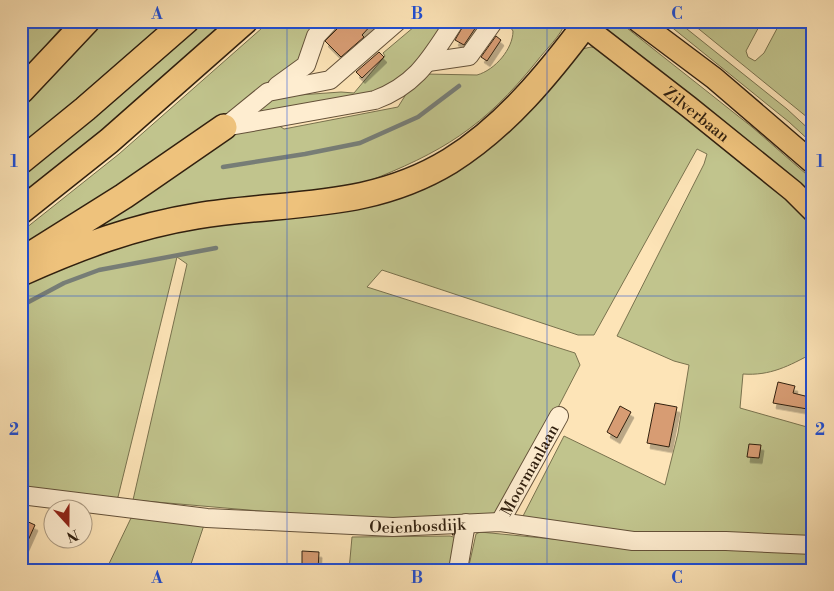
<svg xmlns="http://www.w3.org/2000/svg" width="834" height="591" font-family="'Libre Bodoni',serif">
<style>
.green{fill:#c1c48d;stroke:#79724e}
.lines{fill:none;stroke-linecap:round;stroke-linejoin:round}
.stream{stroke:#777d76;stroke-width:4.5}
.building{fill:#d79c73;stroke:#31200f;filter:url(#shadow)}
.minor-casing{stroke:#645139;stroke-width:20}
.major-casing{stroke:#31200f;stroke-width:24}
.highway-casing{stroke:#31200f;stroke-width:28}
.minor{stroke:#feedd0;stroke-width:18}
.major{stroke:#eec27c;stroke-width:21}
.highway{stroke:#eec27c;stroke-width:25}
.grid{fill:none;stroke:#1d4ed8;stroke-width:1;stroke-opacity:0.55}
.labels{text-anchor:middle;stroke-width:4;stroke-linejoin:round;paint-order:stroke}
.street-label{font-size:16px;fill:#31200f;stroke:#feedd0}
.neatline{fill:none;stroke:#1d4ed8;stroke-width:2}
.grid-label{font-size:16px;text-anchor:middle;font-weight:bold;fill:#1d4ed8}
</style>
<defs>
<filter id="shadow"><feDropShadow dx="3" dy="5.5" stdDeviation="0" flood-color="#0004"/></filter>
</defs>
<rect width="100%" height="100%" fill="#fde4b7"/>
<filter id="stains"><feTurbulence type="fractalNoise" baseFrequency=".004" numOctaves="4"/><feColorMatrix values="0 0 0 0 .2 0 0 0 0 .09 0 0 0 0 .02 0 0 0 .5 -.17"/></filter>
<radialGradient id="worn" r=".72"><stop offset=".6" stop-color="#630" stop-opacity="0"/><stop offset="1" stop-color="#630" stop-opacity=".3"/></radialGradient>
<path class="green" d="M21,21H67L21,74Z
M99,21H168L21,146V109Z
M202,21H235L21,202V175Z
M270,21H326L298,66L21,254V232L119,154Z
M421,21H446C438,35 431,52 420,64C381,103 299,107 246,117L271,97L341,92L354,93L385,56L383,53Z
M506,21H566C561,36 546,49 537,61C483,128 443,152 364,183L45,258L232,132L275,123L284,129L398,107L408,91L425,74L477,75C495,70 513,49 513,31Z
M605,21H618L752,127L813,180V202L600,27Z
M664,21H677L787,109L813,133V144L789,122Z
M689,21H762L746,51L748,57L755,61L764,53L781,21H813V122Z
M591,47L596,48L725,145L813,223V353C789,366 770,376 743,374L740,408L807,427L813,446V539L667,538L521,520L564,436L665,485L678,433L689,365L674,361L617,336L704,164L707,154L697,149L594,335H578L382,270L367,287L575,353L580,365L502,516L385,519L329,517L133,500L187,264L177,257L118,497L112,499L21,490V285L32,279L149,236L386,197L578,50Z
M131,518L204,525L189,570H106Z
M480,532L626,546L813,550V570H468L476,534Z
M450,536L457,538L453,570H349L352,537Z"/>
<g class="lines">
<path class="stream" d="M223,167L305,154L360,143L418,117L459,86
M21,306L64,283L99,270L216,248"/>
</g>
<path class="building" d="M340,21H375L362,35L364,37L341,57L325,41L338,28Z
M466,21H474L478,24L464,45L455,40Z
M496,36L501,40L487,61L481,57Z
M379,52L384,57L362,78L356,72Z
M778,382L795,386L793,393L813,398V410L773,403Z
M655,403L677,407L669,447L647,443Z
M620,406L631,412L617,438L607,432Z
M749,444L761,445L759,458L747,457Z
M24,520L35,525L21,556V527Z
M302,551L319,552L318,570H307V566L302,565Z"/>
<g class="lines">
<g class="minor-casing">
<g id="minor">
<path d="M428,62L469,56L494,21"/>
<path d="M277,86L306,65L316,36L330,21"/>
<path d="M224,127L375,100C418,84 431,57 455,21"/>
<path d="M225,127L268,92L330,80L398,21"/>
<path id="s1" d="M21,495L207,518L393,527L500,522L633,541H726L813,545"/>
<path id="s2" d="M500,522L559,416"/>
<path d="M458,570L466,523"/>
</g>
</g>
<g class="major-casing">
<g id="major">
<path id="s3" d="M578,21L689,107L793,191L813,211"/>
<path d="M638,21L714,78L813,163"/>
</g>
</g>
<g class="highway-casing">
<path id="highway" d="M21,91L87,21
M21,161L85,109L186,21
M21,211L109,141L245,21
M30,255L124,196L224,127
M21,273C79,247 135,226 197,216C287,201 368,211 450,161C506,126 549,73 588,21"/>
</g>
<use href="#minor" class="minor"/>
<use href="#major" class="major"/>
<use href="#highway" class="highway"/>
</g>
<path class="grid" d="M287,21V570M547,21V570M21,296H813"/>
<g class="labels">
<g class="street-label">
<text dy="6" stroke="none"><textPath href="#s3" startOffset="151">Zilverbaan</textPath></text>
<text dy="6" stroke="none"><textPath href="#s2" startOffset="60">Moormanlaan</textPath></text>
<text dy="6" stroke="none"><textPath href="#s1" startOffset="398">Oeienbosdijk</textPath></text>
</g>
</g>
<rect width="834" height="591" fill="none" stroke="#fde4b7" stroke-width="55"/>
<g transform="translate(68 524) rotate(159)"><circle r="24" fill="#feedd0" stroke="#ac9b83"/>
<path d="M0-4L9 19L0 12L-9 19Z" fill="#8f2418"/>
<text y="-8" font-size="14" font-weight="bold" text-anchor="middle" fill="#31200f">N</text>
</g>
<rect x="28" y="28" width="778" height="536" class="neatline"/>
<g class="grid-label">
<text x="157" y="19">A</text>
<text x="417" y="19">B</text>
<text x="677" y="19">C</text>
<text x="14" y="167">1</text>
<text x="820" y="167">1</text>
<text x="14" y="435">2</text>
<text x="820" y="435">2</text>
<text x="157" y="583">A</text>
<text x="417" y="583">B</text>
<text x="677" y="583">C</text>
</g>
<rect width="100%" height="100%" filter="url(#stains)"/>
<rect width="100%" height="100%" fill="url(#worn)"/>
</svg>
